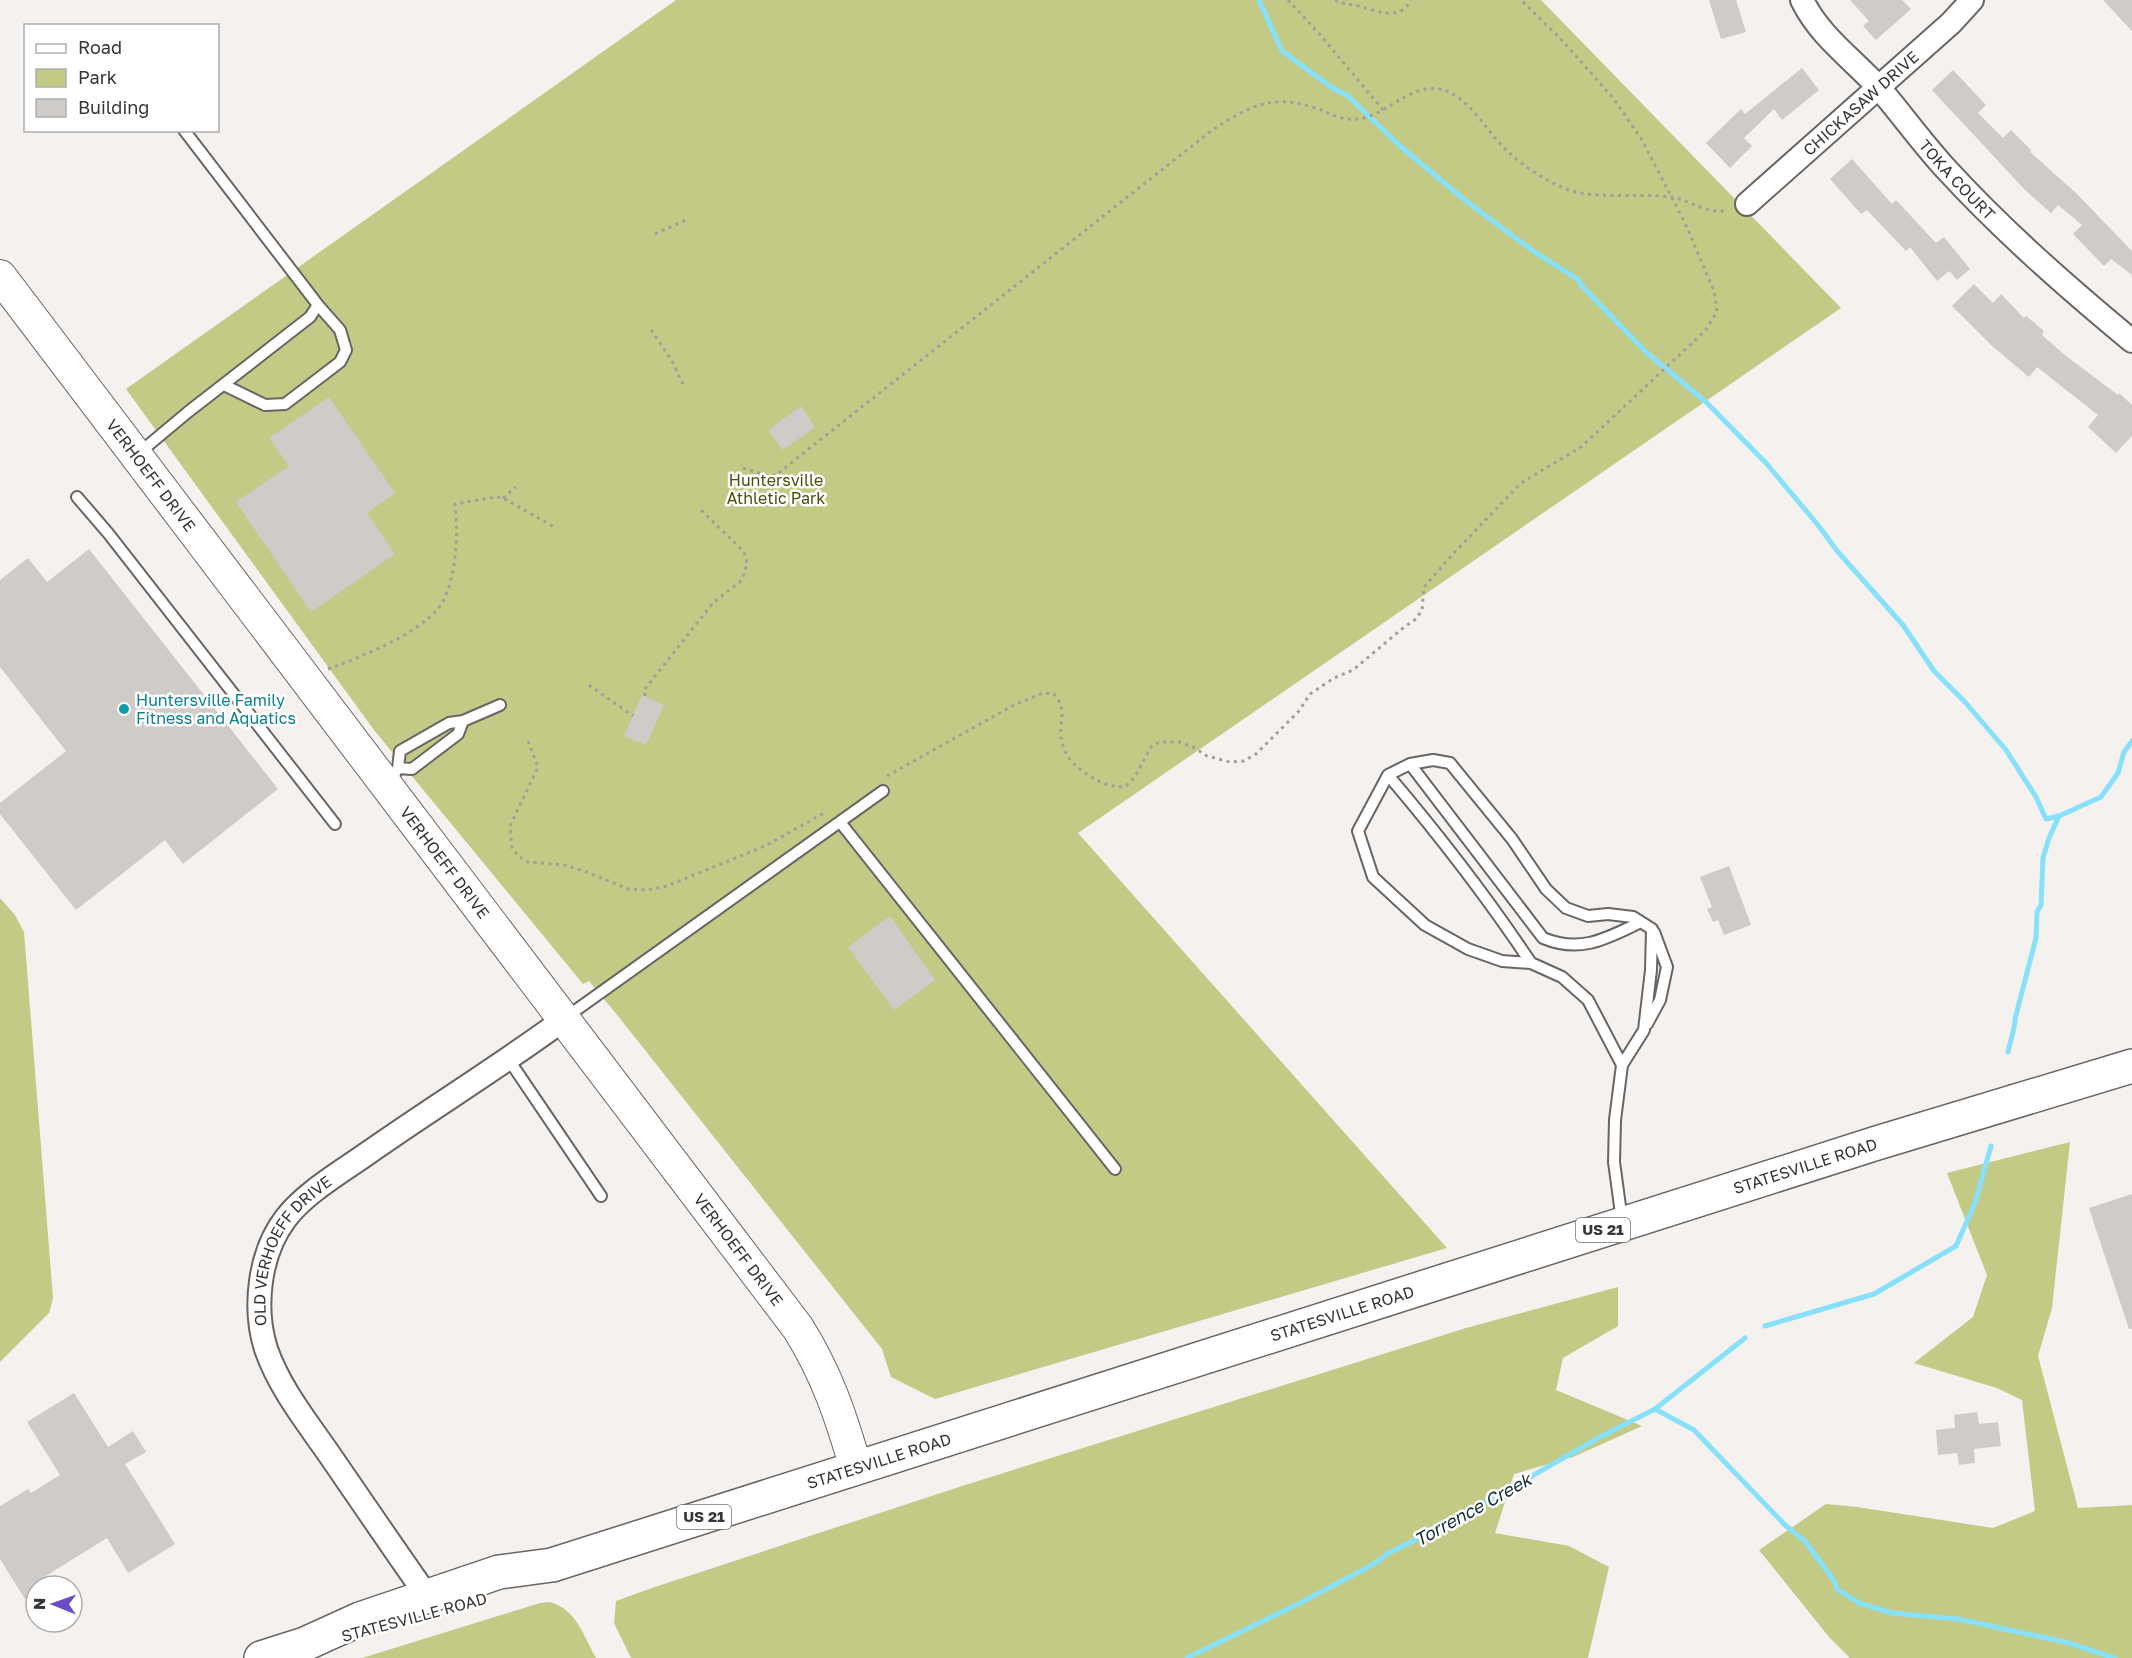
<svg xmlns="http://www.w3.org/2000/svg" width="2132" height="1658" font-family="'Golos Text',sans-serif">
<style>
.green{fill:#c2ca86}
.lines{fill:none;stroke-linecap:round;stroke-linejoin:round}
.stream{stroke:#87e1fa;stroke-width:5}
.building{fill:#cecbc8}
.lane-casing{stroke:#696563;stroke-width:14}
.street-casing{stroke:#696563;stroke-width:26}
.secondary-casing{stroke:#696563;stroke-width:34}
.primary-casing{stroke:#696563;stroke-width:36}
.path{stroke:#a19e9c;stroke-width:3;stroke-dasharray:3 4.5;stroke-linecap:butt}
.lane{stroke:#fff;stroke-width:10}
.street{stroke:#fff;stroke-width:22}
.secondary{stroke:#fff;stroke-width:32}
.primary{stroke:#fff;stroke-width:33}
.culture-dot{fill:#0f9aa8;stroke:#fff;stroke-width:2}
.labels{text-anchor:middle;stroke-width:5;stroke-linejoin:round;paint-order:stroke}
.shield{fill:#fff;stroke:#747272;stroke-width:1.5}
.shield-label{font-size:15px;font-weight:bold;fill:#383635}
.street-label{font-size:16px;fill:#383635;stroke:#fff}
.park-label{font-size:16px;fill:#4b500a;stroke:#fff}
.culture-label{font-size:16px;fill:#0d838f;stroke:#fff;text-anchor:start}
.water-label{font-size:18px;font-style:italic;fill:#182e34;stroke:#fff}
</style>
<rect width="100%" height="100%" fill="#f5f1ee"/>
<path class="green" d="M676,0H1541L1841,308L1078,833L1447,1248L935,1399L891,1377L882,1349L618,1016L589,981L583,984L374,730L126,389Z
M0,898L15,915L24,932L53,1298L49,1313L0,1362Z
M2070,1142L2052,1308L2038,1356L2078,1508L2132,1505V1658H1850L1829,1637L1759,1550L1826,1504L1857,1507L1993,1528L2035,1511L2022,1400L1997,1388L1914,1363L1973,1317L1987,1275L1947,1173Z
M1618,1287V1326L1563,1358L1556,1390L1642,1426L1573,1457L1514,1474L1495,1533L1569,1546L1609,1567L1588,1658H631L614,1623L616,1601L655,1587L962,1486L1466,1328Z
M550,1602C577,1610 583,1635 596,1658H362L540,1603Z"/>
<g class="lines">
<path class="stream" d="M1259,0L1282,51L1334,89L1347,95L1400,146L1466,201L1533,251L1579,280L1581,285L1646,352L1706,402L1766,463L1818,525L1838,552L1903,625L1934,671L1965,702L2006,750L2036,797L2046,819L2059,816L2101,797L2118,773L2124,752L2132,741
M2008,1052C2010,1041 2015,1030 2015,1019L2036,938L2037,912L2041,905L2043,858L2049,838L2059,816
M1765,1326L1874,1294L1956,1246L1975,1203L1991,1146
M1655,1409L1694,1430L1786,1526L1805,1541L1835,1582L1837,1589L1859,1603L1892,1613L1958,1619L2065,1642L2115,1658
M1187,1658L1300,1603L1374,1564L1387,1554L1464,1515L1600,1437L1655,1409L1745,1338"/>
</g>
<path class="building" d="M1709,0H1736L1746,32L1721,39Z
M1850,0H1902L1911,9L1876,40L1863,26L1869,21Z
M2103,0H2132V31Z
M1802,68L1819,90L1782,120L1774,109L1744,138L1752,146L1730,168L1706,143L1741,109L1745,114Z
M1953,70L1986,105L1978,113L2003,138L2011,130L2031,150L2030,152L2076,193L2132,251V275L2111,259L2104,266L2073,234L2082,225L2058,205L2051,213L2025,190L1932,90Z
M1852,159L1892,204L1896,200L1936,243L1944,237L1970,269L1957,280L1949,271L1937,281L1910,247L1906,251L1867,210L1861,214L1830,179Z
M1974,284L1993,303L2001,294L2024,318L2026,316L2044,331L2042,335L2066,356L2118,395L2119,393L2132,405V436L2116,453L2088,427L2098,415L2037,367L2029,377L1992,346L1952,306Z
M329,397L395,493L367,513L395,554L311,612L236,502L289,466L269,438Z
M801,406L815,427L783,450L768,430Z
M89,549L278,789L183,864L165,840L76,910L0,814V803L66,751L0,667V580L28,558L47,582Z
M642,695L664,705L646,745L624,736Z
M1729,866L1751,925L1724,935L1718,920L1713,922L1707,909L1712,907L1700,877Z
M890,916L935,980L894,1010L848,947Z
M2132,1194V1329H2129L2089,1208Z
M74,1393L108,1447L133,1431L146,1452L125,1464L175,1544L128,1573L107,1538L44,1577L48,1584L36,1586V1592L25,1599L0,1559V1506L28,1489L31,1493L60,1475L27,1422Z
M1977,1412L1979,1424L1998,1422L2001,1446L1974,1449L1975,1463L1959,1465L1957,1453L1938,1455L1936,1430L1955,1428L1954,1415Z"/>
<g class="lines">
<g class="lane-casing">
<path id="lane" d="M224,385L265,405L285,404L340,362L346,350L340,330L318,305
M139,453L188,412L310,317L318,305L184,130
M77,497L108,533L335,824
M1410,764L1543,938C1581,954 1607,938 1641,922
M398,768L412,769L458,734L463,721
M1388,775C1439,835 1487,897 1531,963
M389,785L398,768L400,751L449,723L463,721L500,705
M840,822L1115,1169
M565,1018L883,791
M1647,1024L1660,1000L1667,967L1654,932
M509,1060L601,1196
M1622,1065L1588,1000L1562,977L1531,963L1502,961L1468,949L1425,925L1373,877L1358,831L1388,775L1410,764L1433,760L1450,763L1512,839L1546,889L1566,908L1588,916L1608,914L1633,917L1652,929L1651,970L1644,1030L1622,1065L1615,1120L1614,1162L1622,1221"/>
</g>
<g class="street-casing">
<g id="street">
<path id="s1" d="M1802,0C1820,37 1853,59 1880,89C1903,116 1923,144 1947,170C2004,232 2067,287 2132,341"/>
<path id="s2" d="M1747,204L1951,23L1972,0"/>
<path id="s3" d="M427,1596C394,1549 362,1502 329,1454C306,1421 279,1387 266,1349C253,1308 259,1253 286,1218C305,1193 341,1172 368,1153C432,1108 499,1067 563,1020"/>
</g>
</g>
<g class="secondary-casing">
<g id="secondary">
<path id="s4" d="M0,276L798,1328C827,1374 841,1417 856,1468"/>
</g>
</g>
<g class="primary-casing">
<g id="primary">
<path id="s5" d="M261,1658L305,1644L360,1619L499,1572L552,1565L1877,1143L2132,1066"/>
</g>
</g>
<path class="path" d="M1288,0L1322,37L1383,110
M1335,0C1343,4 1350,4 1359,6C1376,11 1400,22 1411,0
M655,234L686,220
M651,330L672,361L683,384
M743,468L769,476L777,474L1211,131C1245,109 1270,93 1312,107C1324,110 1334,117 1347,119C1381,124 1406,83 1440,89C1466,94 1486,129 1503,147C1519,163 1538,176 1559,186C1593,202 1635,192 1671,197C1690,200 1707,215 1728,210
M503,498L516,487
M328,669C361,657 434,629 446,595C457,566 458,534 455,504L496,497L503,498L556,528
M589,685L633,716
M645,696L644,690L713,603L742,580L747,564L746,557L743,551L701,510
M528,741L538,767L510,826L512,848L518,856L528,862L564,865L587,872L628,889L647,890L667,886L765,846L824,813
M887,776L1014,705L1043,693L1054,694C1063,705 1063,712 1061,725C1059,750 1070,764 1090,776C1102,784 1111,787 1125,787L1134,778L1151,747L1159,742H1179L1193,747L1207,756L1230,762L1244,761L1256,754L1299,711L1310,694L1334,678L1353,670L1403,628L1416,619L1422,610L1424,587L1451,556L1521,483L1581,447L1705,331L1717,312L1714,291L1685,223L1642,140L1614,99L1559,37L1521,0"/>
<use href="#lane" class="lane"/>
<use href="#street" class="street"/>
<use href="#secondary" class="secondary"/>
<use href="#primary" class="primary"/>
</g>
<circle class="culture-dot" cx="124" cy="709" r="6"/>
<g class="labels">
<g class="shield">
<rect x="1576" y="1218" width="54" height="24" rx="4.5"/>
<rect x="677" y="1505" width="54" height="24" rx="4.5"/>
</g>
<g class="shield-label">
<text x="1603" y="1235">US 21</text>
<text x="704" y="1522">US 21</text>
</g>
<g class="street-label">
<text dy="6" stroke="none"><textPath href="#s2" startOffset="152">CHICKASAW DRIVE</textPath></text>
<text dy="6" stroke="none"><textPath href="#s1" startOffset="238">TOKA COURT</textPath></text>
<text dy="6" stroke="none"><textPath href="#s4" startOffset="250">VERHOEFF DRIVE</textPath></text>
<text dy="6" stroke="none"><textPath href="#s4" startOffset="736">VERHOEFF DRIVE</textPath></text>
<text dy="6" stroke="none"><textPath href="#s5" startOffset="1622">STATESVILLE ROAD</textPath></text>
<text dy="6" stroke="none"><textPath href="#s4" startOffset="1222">VERHOEFF DRIVE</textPath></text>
<text dy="6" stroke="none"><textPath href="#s3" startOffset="405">OLD VERHOEFF DRIVE</textPath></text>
<text dy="6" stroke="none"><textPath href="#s5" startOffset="1136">STATESVILLE ROAD</textPath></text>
<text dy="6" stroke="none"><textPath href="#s5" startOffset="650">STATESVILLE ROAD</textPath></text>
<text transform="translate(414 1617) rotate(-15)" y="6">STATESVILLE ROAD</text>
</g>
<g class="park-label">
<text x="776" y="486">Huntersville<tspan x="776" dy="18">Athletic Park</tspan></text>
</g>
<g class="culture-label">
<text x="136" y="706">Huntersville Family<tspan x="136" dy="18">Fitness and Aquatics</tspan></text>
</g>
<g class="water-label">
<text transform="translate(1473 1510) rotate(-29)" y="6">Torrence Creek</text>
</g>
</g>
<rect x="24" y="24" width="195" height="108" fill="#ffffff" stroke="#afafae" stroke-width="1.5"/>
<rect x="36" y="44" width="30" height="9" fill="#ffffff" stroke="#afafae" stroke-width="1.5"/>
<text x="78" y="54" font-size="18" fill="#383635">Road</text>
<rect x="36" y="69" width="30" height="18" fill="#c2ca86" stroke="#afafae" stroke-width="1.5"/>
<text x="78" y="84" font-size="18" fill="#383635">Park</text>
<rect x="36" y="99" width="30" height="18" fill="#cecbc8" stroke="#afafae" stroke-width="1.5"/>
<text x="78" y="114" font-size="18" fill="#383635">Building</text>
<g transform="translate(54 1604) rotate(271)"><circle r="28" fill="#ffffff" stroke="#afafae" stroke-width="1.5"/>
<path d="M0-4.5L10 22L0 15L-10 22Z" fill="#6a4ec7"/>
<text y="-9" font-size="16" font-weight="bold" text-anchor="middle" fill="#383635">N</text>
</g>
</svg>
